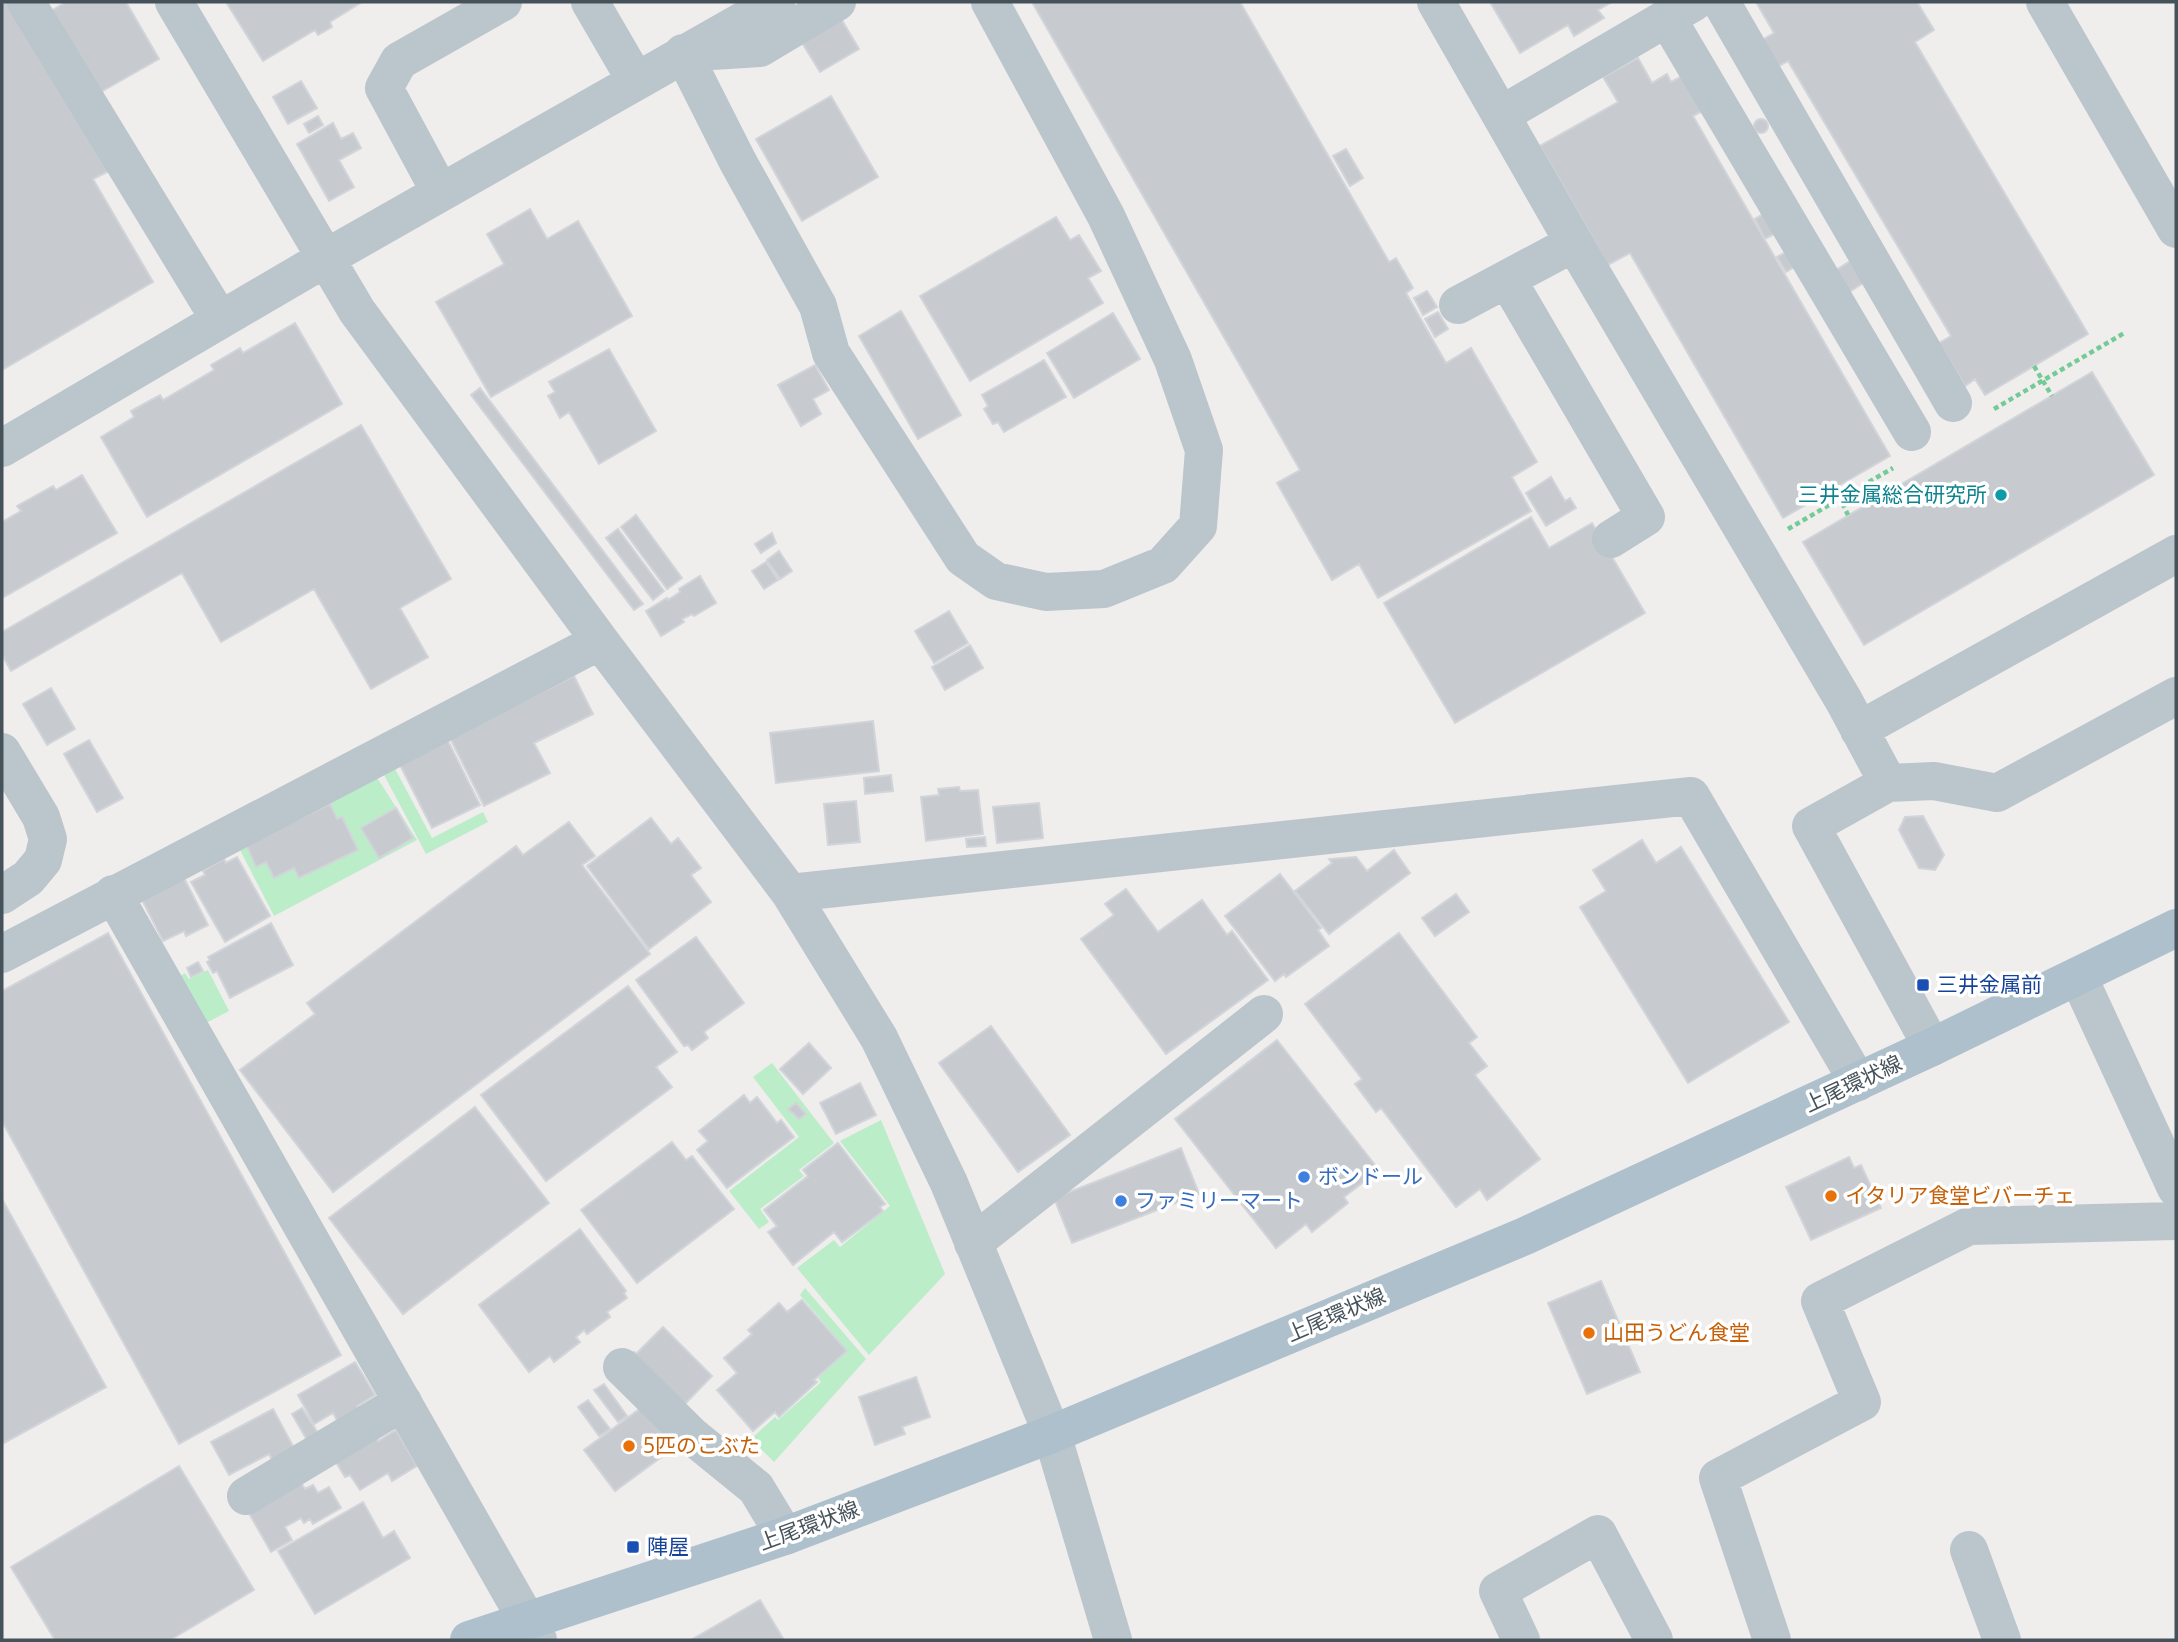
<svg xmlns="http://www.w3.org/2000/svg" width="2178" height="1642" font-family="'Open Sans','Noto Sans JP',sans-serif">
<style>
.green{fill:#bbedc9}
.building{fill:#c7cbd0;stroke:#d1d4d9;stroke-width:2}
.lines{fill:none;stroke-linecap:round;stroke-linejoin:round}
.path{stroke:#74cb97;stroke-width:4.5;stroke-dasharray:5 3.5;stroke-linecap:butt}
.minor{stroke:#bbc6cc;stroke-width:38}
.major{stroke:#adc0cc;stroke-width:38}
.path-bridge{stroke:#74cb97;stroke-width:4.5;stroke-dasharray:5 3.5;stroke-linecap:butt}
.culture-dot{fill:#0f9aa8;stroke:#fff;stroke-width:2.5}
.transit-dot{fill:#1a4fb4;stroke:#fff;stroke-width:2.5}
.shop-dot{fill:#3f7fe0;stroke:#fff;stroke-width:2.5}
.food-dot{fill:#e8710a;stroke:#fff;stroke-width:2.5}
.labels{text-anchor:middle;stroke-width:7;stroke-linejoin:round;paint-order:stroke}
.culture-label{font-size:21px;fill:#0d838f;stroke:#fff;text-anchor:end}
.transit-label{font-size:21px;fill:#164399;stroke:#fff;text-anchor:start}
.street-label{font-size:21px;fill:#46525a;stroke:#fff}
.shop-label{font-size:21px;fill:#366cbe;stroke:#fff;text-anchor:start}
.food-label{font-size:21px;fill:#c56008;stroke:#fff;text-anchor:start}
</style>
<rect width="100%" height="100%" fill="#f0eded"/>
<path class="green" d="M394,767L432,838L483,812L488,822L426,854L383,773Z
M374,773L417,840L274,916L236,842Z
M208,970L229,1011L204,1024L180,976L185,973L189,979Z
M772,1063L834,1143L799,1170L804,1176L760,1209L769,1222L759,1229L729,1191L799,1137L753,1077Z
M881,1120L945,1274L869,1355L797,1268L834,1240L840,1247L890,1206L840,1141Z
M805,1288L866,1359L774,1462L751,1439L775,1417L778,1420L821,1382L818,1378L848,1351L800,1295Z"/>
<path class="building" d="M2,2H10L109,171L93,179L153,282L2,370Z
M66,2H126L159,59L99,93L51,11Z
M226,2H362L330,22L332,27L318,35L315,30L263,61Z
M1032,2H1240L1389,262L1396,258L1413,288L1406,293L1446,363L1471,348L1537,462L1512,477L1531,511L1378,598L1359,564L1332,580L1277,483L1300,470Z
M1490,2H1612L1598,10L1604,18L1574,36L1568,25L1520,53Z
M1756,2H1917L1934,30L1915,42L2088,334L1985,395L1975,379L1965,386L1939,343L1951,336L1788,61L1771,70L1755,44L1774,33Z
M840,17L859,49L820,72L801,41Z
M1638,58L1652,83L1667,74L1671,82L1684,75L1704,110L1693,116L1890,456L1783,518L1630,253L1608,265L1540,146L1618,102L1603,77Z
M301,81L317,108L288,124L273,97Z
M831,96L878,177L802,221L756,139Z
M318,116L323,125L309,133L304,124Z
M1754 126a7 7 0 1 1 14 0a7 7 0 1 1-14 0Z
M333,123L341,139L353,133L361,148L339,160L354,187L329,201L297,144Z
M1346,149L1363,178L1350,186L1333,156Z
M530,209L547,239L578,221L632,316L491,397L436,302L504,264L487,234Z
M1765,213L1776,233L1765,239L1755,219Z
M1056,217L1070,240L1079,235L1101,271L1088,278L1103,303L970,381L920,296Z
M1788,251L1796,266L1786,272L1777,257Z
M1852,260L1865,282L1849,292L1836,270Z
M1427,291L1437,307L1423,315L1414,298Z
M901,311L961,415L918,439L859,336Z
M1438,312L1448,329L1435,337L1425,319Z
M1113,313L1140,359L1074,398L1047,353Z
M295,323L342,404L147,517L101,437L134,417L131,411L160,395L163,400L214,370L211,365L240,348L243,353Z
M609,349L656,431L599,464L569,412L560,418L548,396L555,392L549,382Z
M1044,360L1066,397L1004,432L998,422L993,424L984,409L988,406L982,395Z
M815,365L829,390L813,399L821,414L801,426L778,385Z
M2092,372L2154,475L1864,645L1803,542Z
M480,388L643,604L634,610L471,395Z
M361,425L451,579L400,608L428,657L371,689L314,589L221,642L182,573L11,671L2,655V632Z
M82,475L117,533L2,598V522L21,511L17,506L53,486L56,490Z
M1551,477L1565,501L1570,498L1576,508L1546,526L1526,493Z
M636,515L682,578L667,589L621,527Z
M1531,517L1549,548L1592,523L1645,613L1455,723L1384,603Z
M618,529L664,591L653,600L606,538Z
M772,533L776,543L761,553L755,544Z
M779,551L792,571L780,579L767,560Z
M766,562L778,580L764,589L752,571Z
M700,576L716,603L694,616L692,614L682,619L684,622L661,636L646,611L667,598L668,600L680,592L679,589Z
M949,611L968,643L934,663L915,631Z
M970,645L983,668L945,690L932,667Z
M574,676L593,714L534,743L550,773L484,806L450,738Z
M51,688L75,729L47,745L23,704Z
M873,721L879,771L776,783L770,733Z
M447,739L480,805L432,828L399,763Z
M89,740L123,798L97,812L64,754Z
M891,775L893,791L865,794L864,778Z
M959,787L960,791L978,790L983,834L926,841L921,797L939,795L938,789Z
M856,801L860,842L828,845L824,804Z
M1039,803L1043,838L997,843L993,807Z
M330,804L337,819L342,817L358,850L299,878L294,868L274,878L266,862L256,867L246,844Z
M396,808L413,838L379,858L361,828Z
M1923,816L1944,855L1935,870L1919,868L1899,830L1905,817Z
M651,818L671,844L678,838L701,868L691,875L711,902L649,949L587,866Z
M569,822L595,856L582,865L650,954L333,1192L240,1070L315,1014L307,1003L516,846L523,855Z
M985,837L986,846L967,847L966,839Z
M1642,840L1656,863L1681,847L1789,1022L1688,1083L1580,907L1606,891L1593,870Z
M1394,850L1410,873L1329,934L1295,891L1332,863L1329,859L1356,857L1367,871Z
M237,857L270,916L225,942L191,882L205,875L203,871L224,859L226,863Z
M1280,874L1321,928L1318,930L1329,946L1286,977L1284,974L1275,981L1225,916Z
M183,876L208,925L186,936L184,931L163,941L141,898Z
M1126,889L1158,932L1202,900L1227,935L1232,931L1268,980L1166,1054L1081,939L1114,915L1105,904Z
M1456,894L1469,912L1435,936L1422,918Z
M271,923L293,965L230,998L217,971L213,973L207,962L210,960L208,957Z
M108,933L341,1355L179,1444L2,1121V991Z
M1399,933L1477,1037L1469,1043L1487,1066L1475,1075L1540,1159L1487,1200L1480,1189L1456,1207L1381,1108L1376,1112L1355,1084L1362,1079L1305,1004Z
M696,937L744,1003L704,1032L708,1038L692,1050L688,1045L684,1046L636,980Z
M198,962L203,971L191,977L187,968Z
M628,986L677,1052L656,1067L672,1087L546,1181L481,1095Z
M991,1026L1070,1135L1018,1172L939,1063Z
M1277,1040L1379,1170L1344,1197L1348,1203L1312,1232L1306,1224L1276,1248L1175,1119Z
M809,1043L831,1068L803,1094L780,1069Z
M860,1083L876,1115L836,1134L820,1103Z
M744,1095L750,1103L757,1097L777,1123L781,1120L794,1137L727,1188L697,1150L708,1141L699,1131Z
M796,1103L806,1114L799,1119L788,1109Z
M475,1107L549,1203L403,1314L329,1218Z
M672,1142L686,1160L692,1156L734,1209L637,1283L581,1210Z
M838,1143L885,1204L880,1207L883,1211L842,1242L834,1232L793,1265L768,1232L777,1226L764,1210L808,1176L803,1170Z
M1181,1148L1199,1194L1072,1243L1054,1198Z
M1849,1157L1854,1168L1861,1165L1881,1208L1811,1240L1786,1187Z
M2,1199L106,1387L2,1444Z
M580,1229L626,1291L624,1293L627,1298L607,1312L610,1317L587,1334L584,1330L576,1337L580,1342L554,1362L550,1356L529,1372L479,1305Z
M1601,1281L1640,1372L1587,1394L1548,1303Z
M802,1300L847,1351L814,1380L817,1382L779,1417L775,1412L753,1431L717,1390L737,1373L724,1358L752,1334L748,1330L779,1303L787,1312Z
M663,1327L712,1376L680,1409L629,1357L634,1352L636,1354Z
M355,1362L375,1395L357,1406L360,1412L339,1424L333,1413L314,1424L298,1395Z
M916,1377L930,1417L902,1427L905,1434L875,1445L859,1397Z
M604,1384L627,1416L618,1422L594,1390Z
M588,1400L610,1429L599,1436L578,1407Z
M645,1405L675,1447L615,1491L584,1450Z
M302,1408L318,1433L307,1440L292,1414Z
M273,1409L294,1448L272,1460L269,1454L229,1475L211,1442Z
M396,1430L417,1466L392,1481L388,1473L360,1490L350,1475L345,1477L336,1462L374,1434L378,1441Z
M179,1466L254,1590L170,1640H55L11,1567Z
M298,1478L305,1489L313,1485L318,1493L329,1487L341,1508L313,1524L310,1519L304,1523L301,1518L285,1527L292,1540L271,1552L246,1508Z
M363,1502L383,1538L394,1531L410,1558L315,1614L278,1551Z
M760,1600L784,1640H691Z"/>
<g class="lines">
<path class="path" d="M1994,409L2126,332
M1788,529L1893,468"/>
<path class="minor" d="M26,2L220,320
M174,2L357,311L600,641L790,893L879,1038L949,1183L1052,1434L1113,1640
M590,2L636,81
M1436,2L1574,243L1844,701L1888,783L1811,826L1932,1047
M1721,2L1953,403
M2045,2L2176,229
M1667,18L1912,432
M696,52L760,48L837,2
M683,53L738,162L818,306L831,353L963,558L996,581L1046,592L1104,589L1163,565L1198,526L1204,450L1173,360L1106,216L990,2
M1501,115L1694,2
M440,192L384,88L399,61L503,2
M1507,279L1646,517L1611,539
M1458,305L1574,243
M2,448L326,258L776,2
M1859,730L2176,554
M2,752L41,817L48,839L43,860L28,878L2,895
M1888,783L1934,781L1997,793L2176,696
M790,893L1691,796L1858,1082
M113,894L538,1640
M2,954L600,641
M2078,976L2176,1188
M973,1243L1264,1014
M622,1367L692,1436L756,1488L785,1536
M246,1496L403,1402
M1969,1550L2002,1640
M1521,1640L1498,1591L1598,1534L1654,1640
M1772,1640L1718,1478L1862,1402L1820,1301L1969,1226L2176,1221"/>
<path class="major" d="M469,1640L785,1536L1052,1434L1525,1236L1932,1047L2176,928"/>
<path class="path-bridge" d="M2034,366L2052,396
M1835,488L1848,515"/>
</g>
<circle class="culture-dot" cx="2001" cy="495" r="7"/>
<g class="transit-dot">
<rect x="1916" y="978" width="14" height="14" rx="3.5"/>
<rect x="626" y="1540" width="14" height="14" rx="3.5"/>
</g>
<g class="shop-dot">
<circle cx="1304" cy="1177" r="7"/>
<circle cx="1121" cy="1201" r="7"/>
</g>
<g class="food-dot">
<circle cx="1831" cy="1196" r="7"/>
<circle cx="1589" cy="1333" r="7"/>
<circle cx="629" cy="1446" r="7"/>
</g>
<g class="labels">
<g class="culture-label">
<text x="1987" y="502">三井金属総合研究所</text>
</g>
<g class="transit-label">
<text x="1937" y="992">三井金属前</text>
<text x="647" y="1554">陣屋</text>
</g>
<g class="street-label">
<text transform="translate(1853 1084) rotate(-25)" y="7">上尾環状線</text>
<text transform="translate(1336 1315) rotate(-23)" y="7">上尾環状線</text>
<text transform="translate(809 1526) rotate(-20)" y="7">上尾環状線</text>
</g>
<g class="shop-label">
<text x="1318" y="1184">ボンドール</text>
<text x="1135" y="1208">ファミリーマート</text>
</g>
<g class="food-label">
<text x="1845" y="1203">イタリア食堂ビバーチェ</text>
<text x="1603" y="1340">山田うどん食堂</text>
<text x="643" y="1453">5匹のこぶた</text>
</g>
</g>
<rect width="2178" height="1642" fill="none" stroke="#46525a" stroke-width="7"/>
</svg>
